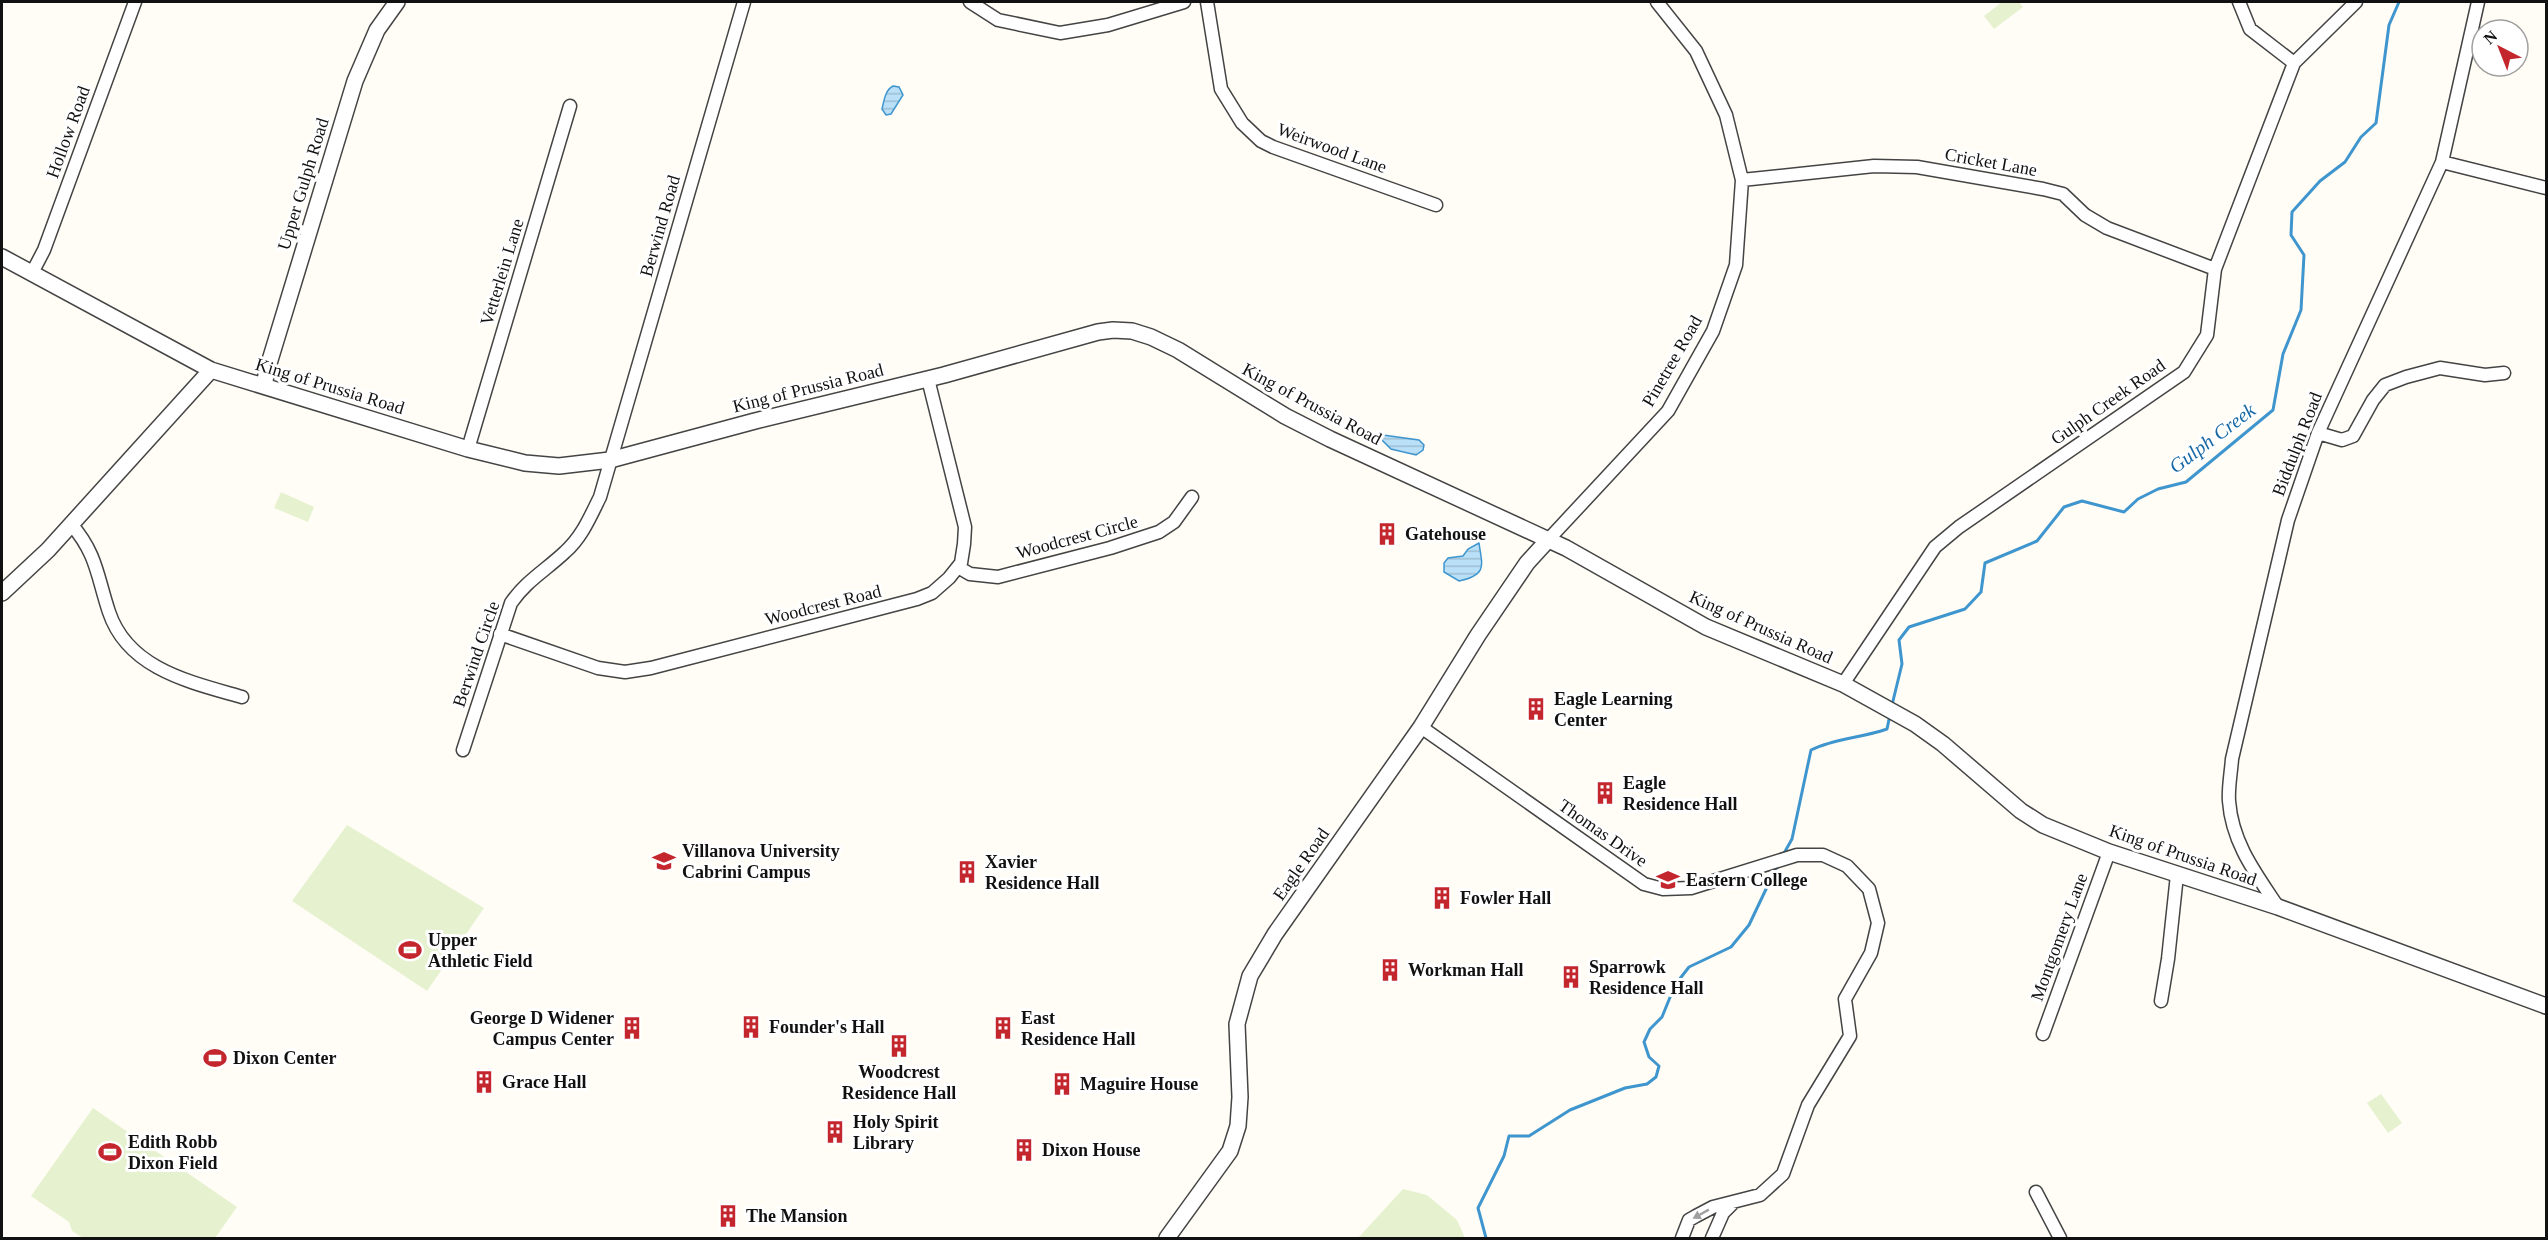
<svg xmlns="http://www.w3.org/2000/svg" width="2548" height="1240" font-family="Georgia,serif">
<style>
.pitch{fill:#e6f2cf}
.water{fill:url(#water-rules);stroke:#3f96cf;stroke-width:1.5}
.lines{fill:none;stroke-linecap:round;stroke-linejoin:round}
.stream{stroke:#3f96cf;stroke-width:3}
.minor-casing{stroke:#444;stroke-width:15}
.tertiary-casing{stroke:#444;stroke-width:18}
.minor{stroke:#fff;stroke-width:12}
.tertiary{stroke:#fff;stroke-width:15}
.oneway{fill:#a0a0a0}
.labels{text-anchor:middle;stroke-width:6;stroke-linejoin:round;paint-order:stroke}
.street-label{font-size:18px;fill:#111;stroke:#fff}
.poi-label{font-size:18px;font-weight:bold;fill:#111;stroke:#fff;text-anchor:start}
.water-label{font-size:20px;font-style:italic;fill:#1768a6;stroke:#fff}
</style>
<defs>
<pattern id="water-rules" width="6" height="5" patternUnits="userSpaceOnUse" patternTransform="scale(1.5)"><rect width="6" height="5" fill="#b9e0f7"/><path d="M0 2.5h6" fill="none" stroke="#9ebfd3"/></pattern>
</defs>
<rect width="100%" height="100%" fill="#fffdf5"/>
<path class="pitch" d="M2002,2H2019L2023,7L1994,29L1984,16Z
M281,492L314,507L308,522L274,508Z
M347,825L484,908L427,991L292,901Z
M2381,1094L2402,1123L2388,1133L2367,1103Z
M93,1108L237,1207L215,1238H83L72,1231L69,1222L31,1196Z
M1403,1189L1427,1195L1457,1220L1465,1238H1358Z"/>
<path class="water" d="M893,86L899,87L903,95L891,114L886,115L882,109C884,101 885,90 893,86Z
M1383,435L1419,440L1424,445L1423,450L1416,455L1391,449L1381,439Z
M1479,543C1482,565 1488,575 1459,581L1444,572V563L1448,558L1463,556L1468,549Z"/>
<g class="lines">
<path class="stream" d="M1892,705L1902,664L1899,640L1909,627L1965,609L1981,592L1985,563L2037,541L2064,507L2082,501L2124,512L2138,499L2158,489L2186,482L2273,410L2283,354L2301,310L2304,255L2291,235L2292,212L2320,181L2345,162L2361,137L2376,123L2389,25L2399,2
M1783,855L1792,839L1811,750C1835,738 1862,738 1887,729L1890,715
M1486,1238L1478,1208L1504,1156L1509,1136H1529L1570,1110L1625,1088L1647,1084L1656,1077L1659,1066L1649,1057L1644,1042L1650,1029L1662,1017L1675,985L1689,967L1731,947L1749,925L1777,866"/>
<g class="minor-casing">
<path id="minor" d="M970,2L998,20L1060,33L1108,25L1184,2
M1207,2L1221,89L1242,123L1261,141L1273,147L1436,205
M2239,2L2250,29L2294,63
M2442,162L2546,188
M1742,180L1874,166L1917,167L2043,189L2063,194L2085,215L2107,228L2215,269
M32,273L44,250L135,2
M2318,433L2342,440L2353,436L2373,400L2385,385L2406,377L2440,368L2485,375L2504,373
M468,449L570,106
M71,524C97,554 97,576 109,612C128,669 190,682 242,697
M1548,540L1668,411L1713,331L1736,265L1742,180L1726,115L1696,51L1657,2
M958,567L970,574L998,577L1110,548L1159,532L1174,522L1192,497
M500,634L598,668L625,672L651,668L917,599L932,593L949,578L961,563L964,544L965,527L928,379
M1843,684L1935,547L1959,527L2184,372L2207,335L2215,269L2294,63L2356,2
M1421,727L1644,884L1663,889L1691,888L1797,855H1823L1847,866L1869,889L1878,923L1871,953L1845,999L1850,1036L1808,1105L1783,1174L1760,1195L1713,1207L1696,1216L1689,1220L1682,1238
M463,750L511,603C526,581 546,570 565,552C582,537 590,517 600,497L744,2
M2278,907C2256,874 2232,843 2229,801C2228,788 2231,773 2232,759L2288,520L2318,433L2442,162L2478,2
M2161,1001L2168,959L2177,875
M2043,1034L2109,852
M2036,1192L2060,1238
M1712,1238L1723,1213L1732,1204"/>
</g>
<g class="tertiary-casing">
<path id="tertiary" d="M2,257L211,370L468,449L525,463L559,466L610,460L755,421L944,375L1098,332L1113,330L1132,331L1151,337L1178,350L1285,416L1330,439L1566,548L1706,627L1843,684L1915,724L1943,744L2021,811L2043,825L2109,852L2278,907L2546,1006
M264,386L267,370L355,81L377,30L397,2
M2,593L48,550L211,370
M1167,1238L1230,1151L1238,1126L1240,1097L1237,1024L1250,976L1275,934L1421,727L1478,635L1527,563L1548,540"/>
</g>
<use href="#minor" class="minor"/>
<use href="#tertiary" class="tertiary"/>
</g>
<defs><path id="oneway-solid" d="M-6-.8H1V-3.2L6.5 0L1 3.2V.8H-6Z" transform="scale(1.5)"/></defs>
<use class="oneway" href="#oneway-solid" transform="translate(1701 1214) rotate(151)"/>
<defs>
<g id="building-bare" transform="scale(1.8)"><path d="M-4-6H4V6H1V3H-1V6H-4ZM-2.5-4.3h1.7v1.8h-1.7ZM.8-4.3h1.7v1.8H.8ZM-2.5-1h1.7V.8h-1.7ZM.8-1h1.7V.8H.8Z" fill="#c4262e" stroke="#fff" stroke-width="2.5" paint-order="stroke"/></g>
<g id="university-bare" transform="scale(1.8)"><path d="M0-5L7-2L0 1L-7-2ZM-4 1L0 2.5L4 1V4Q0 6-4 4Z" fill="#c4262e" stroke="#fff" stroke-width="2.5" paint-order="stroke"/></g>
<g id="school-bare" transform="scale(1.8)"><path d="M0-5L7-2L0 1L-7-2ZM-4 1L0 2.5L4 1V4Q0 6-4 4Z" fill="#c4262e" stroke="#fff" stroke-width="2.5" paint-order="stroke"/></g>
<g id="stadium-bare" transform="scale(1.8)"><path d="M0-5a6.5 5 0 1 0 0 10a6.5 5 0 1 0 0-10ZM-3.5-1.8h7v3.6h-7Z" fill="#c4262e" stroke="#fff" stroke-width="2.5" paint-order="stroke"/></g>
</defs>
<g fill-rule="evenodd">
<use href="#building-bare" x="1387" y="534"/>
<use href="#building-bare" x="1536" y="709"/>
<use href="#building-bare" x="1605" y="793"/>
<use href="#university-bare" x="664" y="861"/>
<use href="#building-bare" x="967" y="872"/>
<use href="#school-bare" x="1668" y="880"/>
<use href="#building-bare" x="1442" y="898"/>
<use href="#stadium-bare" x="410" y="950"/>
<use href="#building-bare" x="1390" y="970"/>
<use href="#building-bare" x="1571" y="977"/>
<use href="#building-bare" x="751" y="1027"/>
<use href="#building-bare" x="632" y="1028"/>
<use href="#building-bare" x="1003" y="1028"/>
<use href="#building-bare" x="899" y="1046"/>
<use href="#stadium-bare" x="215" y="1058"/>
<use href="#building-bare" x="484" y="1082"/>
<use href="#building-bare" x="1062" y="1084"/>
<use href="#building-bare" x="835" y="1132"/>
<use href="#building-bare" x="1024" y="1150"/>
<use href="#stadium-bare" x="110" y="1152"/>
<use href="#building-bare" x="728" y="1216"/>
</g>
<g class="labels">
<g class="street-label">
<text transform="translate(68 132) rotate(-70)" y="6">Hollow Road</text>
<text transform="translate(1332 148) rotate(20)" y="6">Weirwood Lane</text>
<text transform="translate(1991 162) rotate(10)" y="6">Cricket Lane</text>
<text transform="translate(303 184) rotate(-73)" y="6">Upper Gulph Road</text>
<text transform="translate(660 226) rotate(-74)" y="6">Berwind Road</text>
<text transform="translate(502 272) rotate(-73)" y="6">Vetterlein Lane</text>
<text transform="translate(1672 361) rotate(-60)" y="6">Pinetree Road</text>
<text transform="translate(330 386) rotate(17)" y="6">King of Prussia Road</text>
<text transform="translate(808 388) rotate(-14)" y="6">King of Prussia Road</text>
<text transform="translate(2108 402) rotate(-35)" y="6">Gulph Creek Road</text>
<text transform="translate(1312 404) rotate(28)" y="6">King of Prussia Road</text>
<text transform="translate(2297 444) rotate(-69)" y="6">Biddulph Road</text>
<text transform="translate(1077 537) rotate(-15)" y="6">Woodcrest Circle</text>
<text transform="translate(823 605) rotate(-14)" y="6">Woodcrest Road</text>
<text transform="translate(1761 627) rotate(24)" y="6">King of Prussia Road</text>
<text transform="translate(476 654) rotate(-71)" y="6">Berwind Circle</text>
<text transform="translate(1603 833) rotate(35)" y="6">Thomas Drive</text>
<text transform="translate(2183 855) rotate(19)" y="6">King of Prussia Road</text>
<text transform="translate(1301 864) rotate(-55)" y="6">Eagle Road</text>
<text transform="translate(2059 937) rotate(-70)" y="6">Montgomery Lane</text>
</g>
<g class="poi-label">
<text x="1405" y="540">Gatehouse</text>
<text x="1554" y="705">Eagle Learning<tspan x="1554" dy="21">Center</tspan></text>
<text x="1623" y="789">Eagle<tspan x="1623" dy="21">Residence Hall</tspan></text>
<text x="682" y="857">Villanova University<tspan x="682" dy="21">Cabrini Campus</tspan></text>
<text x="985" y="868">Xavier<tspan x="985" dy="21">Residence Hall</tspan></text>
<text x="1686" y="886">Eastern College</text>
<text x="1460" y="904">Fowler Hall</text>
<text x="428" y="946">Upper<tspan x="428" dy="21">Athletic Field</tspan></text>
<text x="1589" y="973">Sparrowk<tspan x="1589" dy="21">Residence Hall</tspan></text>
<text x="1408" y="976">Workman Hall</text>
<text x="614" y="1024" text-anchor="end">George D Widener<tspan x="614" dy="21">Campus Center</tspan></text>
<text x="1021" y="1024">East<tspan x="1021" dy="21">Residence Hall</tspan></text>
<text x="769" y="1033">Founder's Hall</text>
<text x="233" y="1064">Dixon Center</text>
<text x="899" y="1078" text-anchor="middle">Woodcrest<tspan x="899" dy="21">Residence Hall</tspan></text>
<text x="502" y="1088">Grace Hall</text>
<text x="1080" y="1090">Maguire House</text>
<text x="853" y="1128">Holy Spirit<tspan x="853" dy="21">Library</tspan></text>
<text x="128" y="1148">Edith Robb<tspan x="128" dy="21">Dixon Field</tspan></text>
<text x="1042" y="1156">Dixon House</text>
<text x="746" y="1222">The Mansion</text>
</g>
<g class="water-label">
<text transform="translate(2212 438) rotate(-37)" y="7">Gulph Creek</text>
</g>
</g>
<rect width="2548" height="1240" fill="none" stroke="#111111" stroke-width="6"/>
<g transform="translate(2500 48) rotate(318)"><circle r="28" fill="#ffffff" stroke="#a0a0a0" stroke-width="1.5"/>
<path d="M0-4.5L10 22L0 15L-10 22Z" fill="#c4262e"/>
<text y="-9" font-size="16" font-weight="bold" text-anchor="middle" fill="#111111">N</text>
</g>
</svg>
